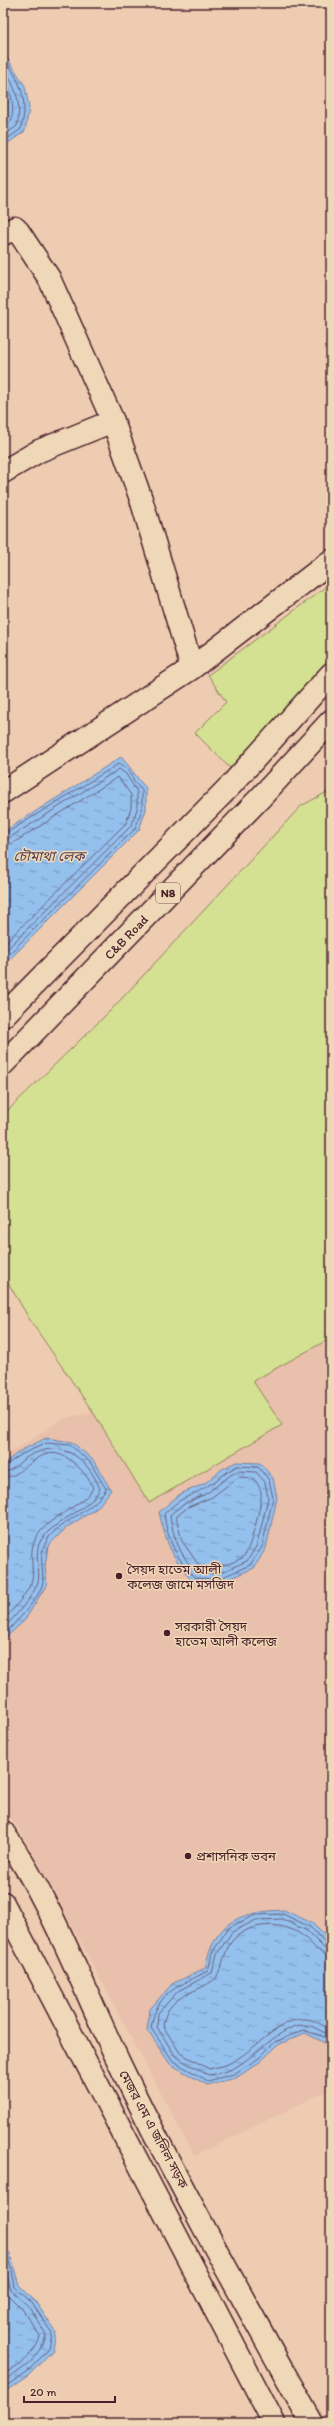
<svg xmlns="http://www.w3.org/2000/svg" width="334" height="2426" font-family="Itim,'Noto Sans Bengali',sans-serif">
<style>
.built{fill:#e9c0ab}
.green{fill:#d4e092;stroke:#8f805e}
.water{fill:url(#water-ripples);stroke:#7680a0}
.lines{fill:none;stroke-linecap:round;stroke-linejoin:round}
.shore{stroke:#685f79;stroke-width:1}
.street-casing{stroke:#4a1f2b;stroke-width:25}
.primary-casing{stroke:#4a1f2b;stroke-width:25}
.highway-casing{stroke:#4a1f2b;stroke-width:25}
.street{stroke:#efd8b7;stroke-width:22}
.primary{stroke:#efd8b7;stroke-width:22}
.highway{stroke:#efd8b7;stroke-width:22}
.poi-dot{fill:#4a1f2b;stroke:#efd8b7;stroke-width:1.5}
.labels{text-anchor:middle;stroke-width:3;stroke-linejoin:round;paint-order:stroke}
.shield{fill:#efd8b7;stroke:#7c5655;stroke-width:1}
.shield-label{font-size:12px;font-weight:bold;fill:#4a1f2b}
.street-label{font-size:13px;fill:#4a1f2b;stroke:#efd8b7}
.poi-label{font-size:13px;fill:#4a1f2b;stroke:#efd8b7;text-anchor:start}
.water-label{font-size:14px;font-style:italic;fill:#593f52;stroke:#efd8b7}
</style>
<defs>
<pattern id="water-ripples" width="26" height="14" patternUnits="userSpaceOnUse"><rect width="26" height="14" fill="#94c0ee"/><path d="M2 4q2-2 4 0t4 0M15 11q2-2 4 0t4 0" fill="none" stroke="#7b9bc1"/></pattern>
</defs>
<rect width="100%" height="100%" fill="#eeccb2"/>
<filter id="ink" filterUnits="userSpaceOnUse"><feTurbulence type="fractalNoise" baseFrequency=".025" numOctaves="2"/><feDisplacementMap in="SourceGraphic" scale="8" xChannelSelector="R" yChannelSelector="G"/><feConvolveMatrix kernelMatrix="1 2 1 2 8 2 1 2 1" color-interpolation-filters="sRGB"/></filter>
<g filter="url(#ink)">
<path class="built" d="M331,790V2089L194,2156L54,1892L19,1829L3,1809V1457L65,1418L93,1412L30,1320L3,1274V1115L112,1009L301,806Z"/>
<path class="green" d="M331,583V668L234,772L195,733L226,702L208,675Z
M331,790V1338L253,1381L282,1425L149,1503L93,1412L30,1320L3,1274V1115L112,1009L301,806Z"/>
<path class="water" d="M3,51L25,86L29,108L25,131L3,147Z
M121,757C131,767 136,778 146,788V810L139,830L3,966V832Z
M46,1438L72,1442L93,1460L111,1490L97,1508L66,1528L48,1546L45,1566L47,1584L25,1620L3,1640V1464L20,1451Z
M236,1462L260,1463L273,1478L277,1498L266,1548L254,1568L219,1583L193,1582C171,1556 167,1545 159,1512L180,1494L204,1484L222,1469Z
M284,1910L312,1923L331,1942V2043H325L305,2033L278,2045L261,2061L236,2078L207,2085L170,2064L147,2030L150,2009L172,1984L205,1968C215,1921 239,1912 284,1910Z
M3,2249L10,2254L19,2285L35,2301L56,2332L53,2350L29,2375L3,2393Z"/>
<g class="lines">
<path class="shore" d="M3,56C20,81 29,98 21,129L3,142
M3,66C15,87 22,101 17,126L3,136
M3,77C12,93 15,105 11,122L3,129
M3,835L120,763L130,772L134,782L142,790V809L135,829L3,960
M3,840L9,838L119,769L126,774L137,792V809L131,826L3,953
M3,846L13,843L118,777L131,795V808L126,823L3,945
M237,1466L258,1467L269,1480L273,1498L262,1547L250,1565L218,1579L195,1578C177,1560 167,1539 164,1514C180,1497 188,1498 206,1487C217,1481 225,1472 237,1466Z
M3,1467L22,1454L47,1443L70,1445L90,1462L106,1489C92,1514 55,1521 45,1544C39,1556 43,1569 43,1581C43,1595 13,1626 3,1635
M238,1471L256,1472L265,1482L268,1498L257,1545L247,1561L217,1574L197,1573C181,1557 173,1538 170,1515C184,1501 194,1501 210,1491C220,1484 227,1476 238,1471Z
M3,1472C12,1472 17,1464 24,1459C58,1437 86,1454 100,1489C88,1512 56,1518 41,1540C33,1552 41,1571 38,1582C33,1597 14,1618 3,1628
M239,1477L253,1478C258,1484 262,1490 261,1497C261,1506 250,1550 244,1556C234,1565 212,1568 200,1567L182,1541L176,1517L188,1507L212,1497Z
M3,1478C27,1477 42,1435 74,1463C82,1470 89,1478 93,1488C83,1507 49,1515 36,1538C28,1551 34,1568 32,1580C29,1592 11,1612 3,1620
M331,1945L327,1944L310,1927L283,1914L255,1915L228,1928L212,1953L208,1971C179,1986 156,1992 151,2028L173,2061L208,2081L234,2074L259,2058L275,2042L303,2030L331,2039
M331,1950L324,1948L307,1931L282,1919L256,1920L232,1932L217,1954L212,1973L178,1991L158,2013L157,2027L176,2057L208,2075C216,2074 225,2072 232,2069C252,2060 283,2023 305,2025C314,2025 322,2034 331,2034
M331,1956C319,1955 313,1944 304,1937C287,1922 254,1921 236,1937C223,1948 224,1966 216,1978C198,1994 167,1993 163,2026L180,2053L209,2069C216,2067 224,2066 230,2063C252,2053 280,2017 305,2019C315,2019 322,2027 331,2028
M3,2254L7,2257L12,2270L15,2287L32,2303L52,2333L49,2349L27,2372L3,2388
M3,2261L11,2290L28,2306L46,2334C43,2357 21,2370 3,2382
M3,2284L7,2294L23,2310L40,2336C37,2353 17,2366 3,2375"/>
<g class="street-casing">
<path id="street" d="M3,234L15,228L18,231L49,278L113,421L141,499L192,668
M3,472L39,451L113,421
M3,792L192,668L331,561"/>
</g>
<g class="primary-casing">
<path id="primary" d="M3,1832C55,1907 85,1994 125,2075C183,2193 248,2308 312,2423
M3,1903L274,2423"/>
</g>
<g class="highway-casing">
<g id="highway">
<path d="M3,1016L232,784L331,674"/>
<path id="s1" d="M3,1064L261,797L331,721"/>
</g>
</g>
<use href="#street" class="street"/>
<use href="#primary" class="primary"/>
<use href="#highway" class="highway"/>
</g>
</g>
<g class="poi-dot">
<circle cx="119" cy="1576" r="4"/>
<circle cx="167" cy="1633" r="4"/>
<circle cx="188" cy="1856" r="4"/>
</g>
<g class="labels">
<rect class="shield" x="156" y="883" width="24" height="20" rx="3"/>
<g class="shield-label">
<text x="168" y="897">N8</text>
</g>
<g class="street-label">
<text dy="5" stroke="none"><textPath href="#s1" startOffset="177">C&amp;B Road</textPath></text>
<text transform="translate(154 2129) rotate(62)" y="5">মেজর এম এ জলিল সড়ক</text>
</g>
<g class="poi-label">
<text x="127" y="1574">সৈয়দ হাতেম আলী<tspan x="127" dy="15">কলেজ জামে মসজিদ</tspan></text>
<text x="175" y="1631">সরকারী সৈয়দ<tspan x="175" dy="15">হাতেম আলী কলেজ</tspan></text>
<text x="196" y="1861">প্রশাসনিক ভবন</text>
</g>
<g class="water-label">
<text x="49" y="861">চৌমাথা লেক</text>
</g>
</g>
<rect width="334" height="2426" fill="none" stroke="#efd8b7" stroke-width="16"/>
<rect x="8" y="8" width="318" height="2410" fill="none" stroke="#4a1f2b" stroke-width="1.5" filter="url(#ink)"/>
<path d="M24 2396v6h91v-6" fill="none" stroke="#4a1f2b" stroke-width="2"/>
<text x="30" y="2396" font-size="12" fill="#4a1f2b" stroke="#efd8b7" stroke-width="3" paint-order="stroke">20 m</text>
</svg>
